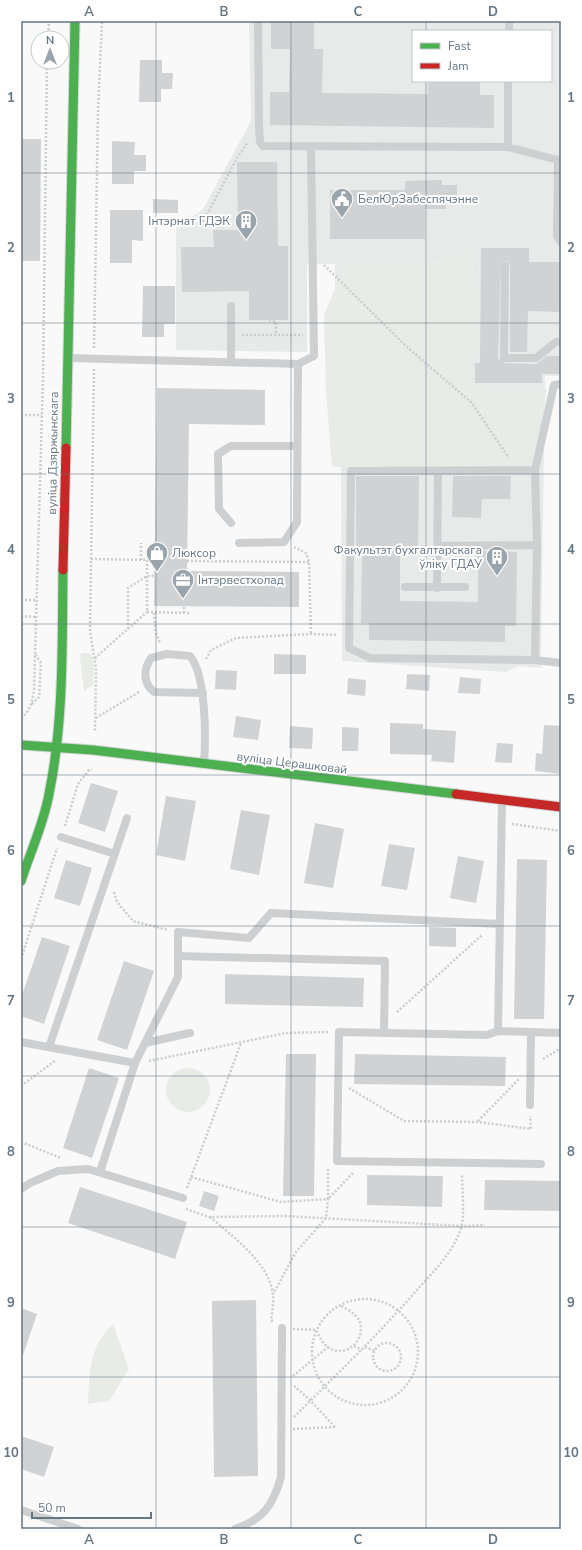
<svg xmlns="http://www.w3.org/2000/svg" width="582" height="1550" font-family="'Nunito Sans',sans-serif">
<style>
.built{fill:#e8e9e9;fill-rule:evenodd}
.green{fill:#e8ebe6}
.building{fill:#d0d2d3}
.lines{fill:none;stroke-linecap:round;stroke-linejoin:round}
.fast-casing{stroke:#d5d6d7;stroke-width:11}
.jam-casing{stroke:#d5d6d7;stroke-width:11}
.path{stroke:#cbcccd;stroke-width:2.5;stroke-dasharray:2 2;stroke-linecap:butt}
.lane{stroke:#cecfd0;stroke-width:8}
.fast{stroke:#4caf50;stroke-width:9}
.jam{stroke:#c62828;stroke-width:9}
.grid{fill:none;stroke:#657683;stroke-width:1;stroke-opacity:0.55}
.labels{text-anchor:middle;stroke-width:4;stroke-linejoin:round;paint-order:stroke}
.poi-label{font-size:12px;fill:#657683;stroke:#fff;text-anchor:start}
.street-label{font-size:12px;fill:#657683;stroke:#fff}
.neatline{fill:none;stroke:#657683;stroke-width:1.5}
.grid-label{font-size:13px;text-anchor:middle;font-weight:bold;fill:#657683}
</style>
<rect width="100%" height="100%" fill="#f9f9f9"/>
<path class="built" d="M249,21H561V376H545L541,668L519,666L506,672L342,661L341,472L335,350V264H307V352L176,350V228L203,209L251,121ZM413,31H551V81H413Z"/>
<path class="green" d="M475,246L477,356L471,359V388L547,389L530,465L332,467L326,391L324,315L344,267C390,267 433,272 475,246Z
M81,653H88L92,655L94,670L93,685L84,691L80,658Z
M166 1090a22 22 0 1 1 44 0a22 22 0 1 1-44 0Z
M113,1324L129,1369L109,1401L88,1404C90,1371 88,1348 113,1324Z"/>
<path class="building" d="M271,21H314V49H323L322,93L428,94V81H480V95H494V128L270,125V92H289L290,49H271Z
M140,60H162V73H173L172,89H161V102H139Z
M21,139H41L40,261H21Z
M112,141L135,142L134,155H146V171H134V184H112Z
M237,162H277L278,246H288V320H249V291L182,292L181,247H214L213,230H238Z
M442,180V185H457V198H446V209H425V239H330V190H405V181Z
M153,199L178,200V213H153Z
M110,210H143V241L132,240V263H110Z
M481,248H529V262H561V312L528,311L527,352H510V266L507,261L501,263L498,358L504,363L536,364L547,356H561V374H542V383H475V363H480Z
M143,286H175V324H164V337H142Z
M157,388L265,390V425L189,424L187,571L299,572V607L154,606Z
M356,476H419L418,553L400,552V601L478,602V551L517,552L516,626H505V642L369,640V623H361L362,552H356Z
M453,476H511L510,499H482L481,518L452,517Z
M274,654L306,655V674H274Z
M216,670L237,671L236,690L215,689Z
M407,674L430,675L429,691L406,689Z
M460,677L481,679L480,694L458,693Z
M348,678L366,680L365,696L347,694Z
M236,716L261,720L258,740L233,737Z
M390,723L423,724V729L456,731L454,763L431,761L432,755L390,754Z
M544,725L561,726V774L535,771L536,753L542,754Z
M290,726L313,728L312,749L289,748Z
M342,727L359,728L358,751H342Z
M497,743L513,744L512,763L495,762Z
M91,783L118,791L105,832L78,823Z
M166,796L196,801L185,861L156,855Z
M241,810L270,815L259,875L230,869Z
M315,823L344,829L333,888L304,883Z
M389,844L415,848L407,890L381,886Z
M458,856L484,861L476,903L450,898Z
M517,859L547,860L544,1019H514Z
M66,860L92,868L80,906L54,898Z
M429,927L456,928V947L429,946Z
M42,937L70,946L44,1024L21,1016V998Z
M124,961L154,971L127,1050L97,1040Z
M225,974L364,978L363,1007L225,1004Z
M286,1054H316L314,1196H283Z
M355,1054L506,1057L505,1086L354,1084Z
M89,1068L119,1078L92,1158L63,1148Z
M367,1175L443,1176L442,1207L367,1205Z
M485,1180L560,1181V1211L484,1210Z
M80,1187L187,1222L175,1259L68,1223Z
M204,1191L219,1196L214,1211L199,1206Z
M256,1300L258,1476L214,1477L212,1301Z
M21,1308L37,1314L23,1355L21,1354Z
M21,1436L54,1447L44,1477L21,1469Z"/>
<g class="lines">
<g class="fast-casing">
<path id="fast" d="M66,448L75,21
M21,745L93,750L456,794
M21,881C30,853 44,823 49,794C64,721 62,645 63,570"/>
</g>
<g class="jam-casing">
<path id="jam" d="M63,570L66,448
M456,794L561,807"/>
</g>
<path class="path" d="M48,38L49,21
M203,222L237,158L248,142
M324,265L407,347L471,402L509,458
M269,320L276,322V335
M242,335H303
M94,348L98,111L102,21
M94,369L90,630L96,670L95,732
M21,415H42
M294,547L306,553L309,562L311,634
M91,559L155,560
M141,560V543
M147,560V612L191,613
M187,561L309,562
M21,600H36
M154,613L156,633L160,643
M184,613V606
M21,616L36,617
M128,629V588L147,576H155
M95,658L147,612
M206,659L211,650L236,638L311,634L338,635
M32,704L39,697L41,663L35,654
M21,718C31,711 32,701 34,690L43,378L47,62
M96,718L139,692
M21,794V813
M512,824L561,831
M65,826L78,784L89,770H92
M114,892L117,902L133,921L168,930
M21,959L57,848
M397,1012L482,935
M543,1059L561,1048
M149,1061L286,1033L328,1032
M21,1086L56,1060
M349,1088L404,1121L478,1122L531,1129L530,1116
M478,1121L519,1079
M21,1142L61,1158
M328,1169V1199L353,1173
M191,1177L281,1202L328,1199L326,1218L296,1252L273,1294
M187,1188L241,1043
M186,1209L209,1217L285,1216L462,1226L485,1225
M210,1217C232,1236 270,1263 273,1295C274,1303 272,1312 271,1320L274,1322
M312 1352a53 53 0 1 1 106 0a53 53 0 1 1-106 0Z
M293,1329L316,1330C319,1336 322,1343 328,1347C345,1360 368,1339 359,1320C355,1313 346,1309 340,1305
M373 1357a14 14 0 1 1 28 0a14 14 0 1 1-28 0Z
M354,1346L362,1350
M365,1347L375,1351
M293,1376L328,1347
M294,1386L310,1400L335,1427
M294,1417C335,1376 377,1336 416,1291C433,1272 453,1253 461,1228C465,1217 462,1187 462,1174
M293,1429L335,1427"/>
<path class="lane" d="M258,21L259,125L260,142L263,146L508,147V81
M509,31V21
M508,147L558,160L557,236L561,242
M505,266L504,358H536L556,342H561
M231,306V361
M69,358L298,364L297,522L284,542L239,543
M298,364L314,356L311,146
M535,470L554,385L561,384
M231,523L219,509L218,454L231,446H296
M438,546L537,545
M405,587H465
M437,588L438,471
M535,660L537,545L535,470L351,471L349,648L370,658L535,660L561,663
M203,693L154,692C143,683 143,670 151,658L167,654L190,656C206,675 206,737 204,762
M502,801L498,1031L561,1033
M61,837L115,854
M178,956L385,961L384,1033
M498,1031L487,1035L339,1032L337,1161L541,1164
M21,1042L135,1063
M145,1043L190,1033
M49,1047L127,818
M530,1105L531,1032
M100,1172L135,1063L178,977V932L249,938L271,913L500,924
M21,1189L30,1183L58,1171L88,1169L183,1198
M21,1510L78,1529
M235,1529C264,1519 273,1505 281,1477L282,1328"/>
<use href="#fast" class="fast"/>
<use href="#jam" class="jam"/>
</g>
<path class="grid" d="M156,21V1529M291,21V1529M426,21V31M426,81V1529M21,173H561M21,323H561M21,474H561M21,624H561M21,775H561M21,926H561M21,1076H561M21,1227H561M21,1377H561"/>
<defs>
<g id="civic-pin" transform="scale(1.15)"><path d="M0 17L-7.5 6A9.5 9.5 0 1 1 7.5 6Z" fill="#99a4ac" stroke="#fff"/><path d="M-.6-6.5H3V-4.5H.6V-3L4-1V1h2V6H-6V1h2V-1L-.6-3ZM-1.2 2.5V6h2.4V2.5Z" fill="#fff"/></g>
<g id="building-pin" transform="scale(1.15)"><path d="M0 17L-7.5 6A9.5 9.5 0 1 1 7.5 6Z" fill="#99a4ac" stroke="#fff"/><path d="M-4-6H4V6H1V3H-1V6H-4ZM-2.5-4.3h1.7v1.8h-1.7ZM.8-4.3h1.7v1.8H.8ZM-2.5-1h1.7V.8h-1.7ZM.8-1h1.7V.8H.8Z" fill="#fff"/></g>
<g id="shop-pin" transform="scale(1.15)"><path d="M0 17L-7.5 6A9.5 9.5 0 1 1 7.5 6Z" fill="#99a4ac" stroke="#fff"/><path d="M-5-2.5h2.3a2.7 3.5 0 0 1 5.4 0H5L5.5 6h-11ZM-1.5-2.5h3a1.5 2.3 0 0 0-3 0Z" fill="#fff"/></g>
<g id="office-pin" transform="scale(1.15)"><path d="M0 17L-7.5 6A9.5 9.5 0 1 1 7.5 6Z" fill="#99a4ac" stroke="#fff"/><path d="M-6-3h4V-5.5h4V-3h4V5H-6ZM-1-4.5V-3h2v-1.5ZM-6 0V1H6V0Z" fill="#fff"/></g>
</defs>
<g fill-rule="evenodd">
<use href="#civic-pin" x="342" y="199"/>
<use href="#building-pin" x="246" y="221"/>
<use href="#shop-pin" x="157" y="553"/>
<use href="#building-pin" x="497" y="557"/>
<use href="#office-pin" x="183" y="580"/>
</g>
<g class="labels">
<g class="poi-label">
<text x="358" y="203">БелЮрЗабеспячэнне</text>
<text x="230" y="225" text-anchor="end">Інтэрнат ГДЭК</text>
<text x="482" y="554" text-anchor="end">Факультэт бухгалтарскага<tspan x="482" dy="14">ўліку ГДАУ</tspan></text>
<text x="172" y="557">Люксор</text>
<text x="198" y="584">Інтэрвестхолад</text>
</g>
<g class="street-label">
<text transform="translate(53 453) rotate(-89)" y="4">вуліца Дзяржынскага</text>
<text transform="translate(292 763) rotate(7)" y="4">вуліца Церашковай</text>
</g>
</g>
<rect width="582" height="1550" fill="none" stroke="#ffffff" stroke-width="44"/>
<rect x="412" y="30" width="140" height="52" fill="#ffffff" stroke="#c1c8cd"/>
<rect x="420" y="43" width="20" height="6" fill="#4caf50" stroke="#c1c8cd"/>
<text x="448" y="50" font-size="12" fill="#657683">Fast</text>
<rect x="420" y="63" width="20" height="6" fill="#c62828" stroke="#c1c8cd"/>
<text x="448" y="70" font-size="12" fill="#657683">Jam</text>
<g transform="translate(50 50)"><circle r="19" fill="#ffffff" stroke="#c1c8cd"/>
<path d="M0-3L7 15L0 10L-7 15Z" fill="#99a4ac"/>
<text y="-6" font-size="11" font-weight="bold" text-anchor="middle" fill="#657683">N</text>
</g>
<path d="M32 1512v6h119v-6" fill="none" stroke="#657683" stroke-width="2"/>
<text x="38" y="1512" font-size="12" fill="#657683" stroke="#ffffff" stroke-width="3" paint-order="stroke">50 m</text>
<rect x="22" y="22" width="538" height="1506" class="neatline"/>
<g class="grid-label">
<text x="89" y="16">A</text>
<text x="224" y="16">B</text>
<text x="358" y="16">C</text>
<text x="493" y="16">D</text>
<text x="11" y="102">1</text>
<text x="571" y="102">1</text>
<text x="11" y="252">2</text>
<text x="571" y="252">2</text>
<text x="11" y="403">3</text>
<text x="571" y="403">3</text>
<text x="11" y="554">4</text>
<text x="571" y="554">4</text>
<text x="11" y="704">5</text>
<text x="571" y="704">5</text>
<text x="11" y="855">6</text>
<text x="571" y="855">6</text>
<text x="11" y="1005">7</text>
<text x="571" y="1005">7</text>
<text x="11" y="1156">8</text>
<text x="571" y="1156">8</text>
<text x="11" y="1307">9</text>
<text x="571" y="1307">9</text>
<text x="11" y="1457">10</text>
<text x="571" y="1457">10</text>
<text x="89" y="1544">A</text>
<text x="224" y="1544">B</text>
<text x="358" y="1544">C</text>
<text x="493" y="1544">D</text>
</g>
</svg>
